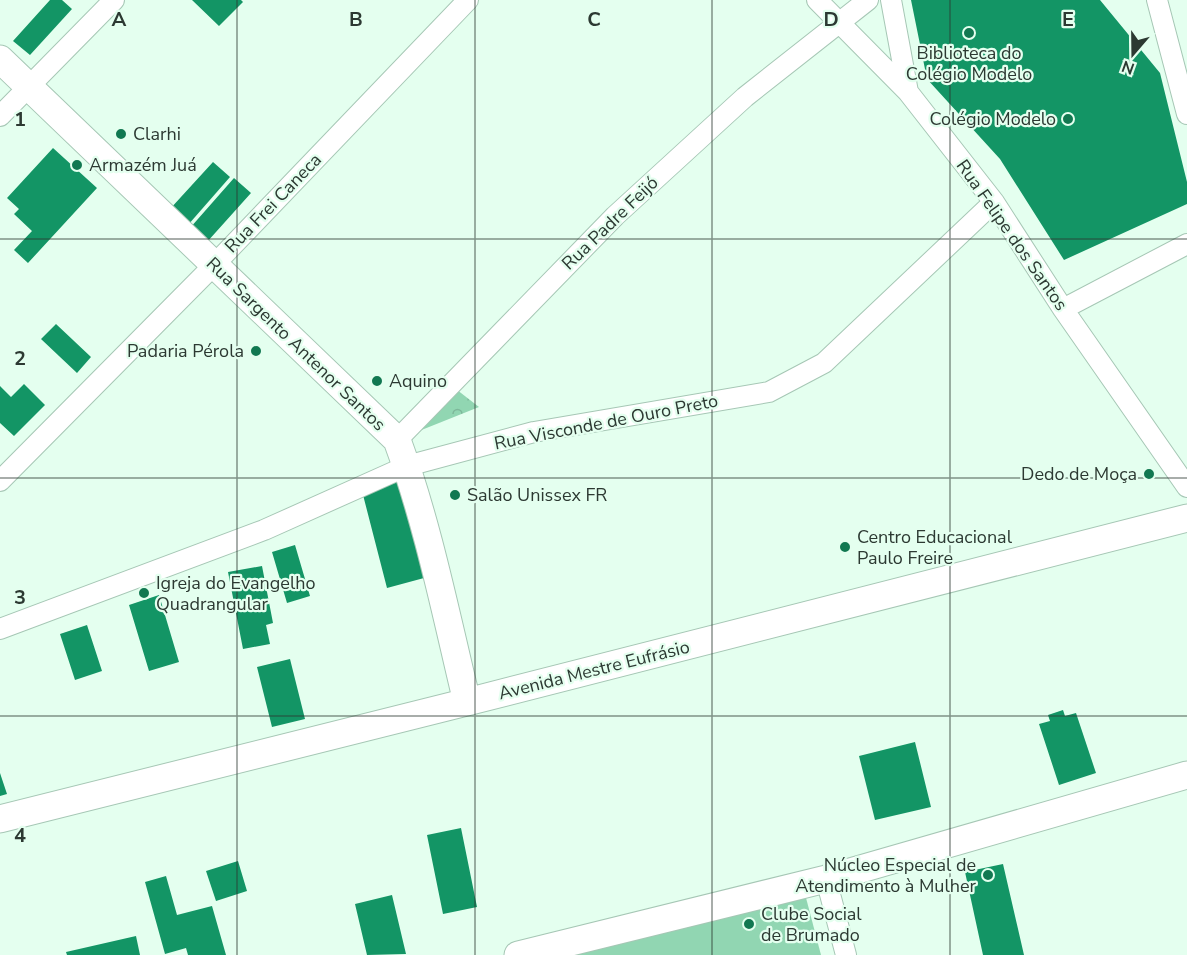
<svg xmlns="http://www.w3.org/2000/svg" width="1187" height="955" font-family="'Nunito Sans',sans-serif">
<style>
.park{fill:url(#park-crowns)}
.pitch{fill:#91d6b2}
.building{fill:#139565}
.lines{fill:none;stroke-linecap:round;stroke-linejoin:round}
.street-casing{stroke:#a6c7b5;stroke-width:22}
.secondary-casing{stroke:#a6c7b5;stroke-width:29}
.street{stroke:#fff;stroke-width:20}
.secondary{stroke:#fff;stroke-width:27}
.grid{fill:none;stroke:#2c3932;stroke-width:1.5;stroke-opacity:0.55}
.poi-dot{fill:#117851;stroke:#e4ffef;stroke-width:2}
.labels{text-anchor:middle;stroke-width:4.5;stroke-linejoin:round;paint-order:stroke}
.poi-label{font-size:18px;fill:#2c3932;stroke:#e4ffef;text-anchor:start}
.street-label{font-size:18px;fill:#2c3932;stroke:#e4ffef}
.grid-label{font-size:20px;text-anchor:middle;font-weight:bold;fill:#2c3932;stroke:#e4ffef;stroke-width:4.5;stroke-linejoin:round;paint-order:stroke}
</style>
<defs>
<pattern id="park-crowns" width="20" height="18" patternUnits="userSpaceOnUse" patternTransform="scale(1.5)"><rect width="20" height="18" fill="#91d6b2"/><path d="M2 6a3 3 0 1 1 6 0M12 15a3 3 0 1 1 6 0" fill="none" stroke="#7db89a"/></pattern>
</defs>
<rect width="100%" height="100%" fill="#e4ffef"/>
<path class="park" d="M452,386L479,407L414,433Z"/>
<path class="pitch" d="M805,894L821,955H564Z"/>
<path class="building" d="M50,0H62L72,9L30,55L13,41Z
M192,0H241L243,2L219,26Z
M911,0H1100L1160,73L1187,182V204L1064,260L1000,159L927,79Z
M53,148L97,188L28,263L14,250L32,231L14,214L19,209L7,198Z
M213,162L230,177L188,225L170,209Z
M234,178L251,193L207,242L190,228Z
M56,324L91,357L77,373L41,339Z
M24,384L45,405L14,436L0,423V386L11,397Z
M399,482L424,578L387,588L362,491Z
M295,545L310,596L287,603L272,552Z
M262,566L273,623L266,625L270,644L243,649L228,572Z
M159,595L179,662L149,671L129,605Z
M87,625L102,671L75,680L60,634Z
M290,659L305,719L272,727L257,667Z
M1063,710L1065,716L1076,713L1096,773L1059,785L1039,724L1050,721L1048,715Z
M915,742L931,807L875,820L859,756Z
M0,773L7,794L0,796Z
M461,828L477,907L443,914L427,835Z
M238,861L247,891L216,901L206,871Z
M1003,864L1024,955H983L965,872Z
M166,876L177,915L212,906L226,955H188L186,948L165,954L145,882Z
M392,895L406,954L367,955L355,904Z
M136,936L140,955H67L66,952Z"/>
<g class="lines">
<g class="street-casing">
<path id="street" d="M817,0L908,92L994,202L1063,309L1187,487
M891,0L908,92
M1157,0L1187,114
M0,116L114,0
M1063,309L1187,244
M397,440L615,216L745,97L868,0
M0,481L214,265L468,0
M0,629L264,530L407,466L534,432L769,392L824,363L994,202
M826,879L846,955"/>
</g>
<g class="secondary-casing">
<path id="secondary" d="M0,59L397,440C428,524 446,615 467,702
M0,819L467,702L1187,518
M518,955L826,879L1187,775"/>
</g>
<use href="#street" class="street"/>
<use href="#secondary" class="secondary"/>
</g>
<path class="grid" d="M237,0V955M475,0V955M712,0V955M950,0V955M0,239H1187M0,478H1187M0,716H1187"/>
<g class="poi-dot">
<circle cx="969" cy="33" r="6"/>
<circle cx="1068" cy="119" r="6"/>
<circle cx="121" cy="134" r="6"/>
<circle cx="77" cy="165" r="6"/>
<circle cx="256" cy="351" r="6"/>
<circle cx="377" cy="381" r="6"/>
<circle cx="1149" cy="474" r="6"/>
<circle cx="455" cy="495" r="6"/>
<circle cx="845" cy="547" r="6"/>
<circle cx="144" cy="593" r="6"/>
<circle cx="988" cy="875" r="6"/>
<circle cx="749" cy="924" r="6"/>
</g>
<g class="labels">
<g class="poi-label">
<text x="969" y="59" text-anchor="middle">Biblioteca do<tspan x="969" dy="21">Colégio Modelo</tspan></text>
<text x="1056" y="125" text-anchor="end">Colégio Modelo</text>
<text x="133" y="140">Clarhi</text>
<text x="89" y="171">Armazém Juá</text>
<text x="244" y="357" text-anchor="end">Padaria Pérola</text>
<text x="389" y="387">Aquino</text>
<text x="1137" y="480" text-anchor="end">Dedo de Moça</text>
<text x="467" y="501">Salão Unissex FR</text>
<text x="857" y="543">Centro Educacional<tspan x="857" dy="21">Paulo Freire</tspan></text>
<text x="156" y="589">Igreja do Evangelho<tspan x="156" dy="21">Quadrangular</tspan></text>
<text x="976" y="871" text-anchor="end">Núcleo Especial de<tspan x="976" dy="21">Atendimento à Mulher</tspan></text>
<text x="761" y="920">Clube Social<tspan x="761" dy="21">de Brumado</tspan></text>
</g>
<g class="street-label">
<text transform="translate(273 203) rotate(-46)" y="6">Rua Frei Caneca</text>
<text transform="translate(610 223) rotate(-44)" y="6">Rua Padre Feijó</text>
<text transform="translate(1012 235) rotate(55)" y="6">Rua Felipe dos Santos</text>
<text transform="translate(296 344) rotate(44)" y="6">Rua Sargento Antenor Santos</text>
<text transform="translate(606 422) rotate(-11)" y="6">Rua Visconde de Ouro Preto</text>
<text transform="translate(594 670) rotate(-14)" y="6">Avenida Mestre Eufrásio</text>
</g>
</g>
<g class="grid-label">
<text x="119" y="26">A</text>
<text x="356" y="26">B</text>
<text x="594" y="26">C</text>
<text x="831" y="26">D</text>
<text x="1068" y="26">E</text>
<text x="20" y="126">1</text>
<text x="20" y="365">2</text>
<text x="20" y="604">3</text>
<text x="20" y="842">4</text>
</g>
<g transform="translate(1133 54) rotate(200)" stroke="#e4ffef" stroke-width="4.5" paint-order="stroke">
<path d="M0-4.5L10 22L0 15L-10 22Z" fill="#2c3932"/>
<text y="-9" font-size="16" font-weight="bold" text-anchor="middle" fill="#2c3932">N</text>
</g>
</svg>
